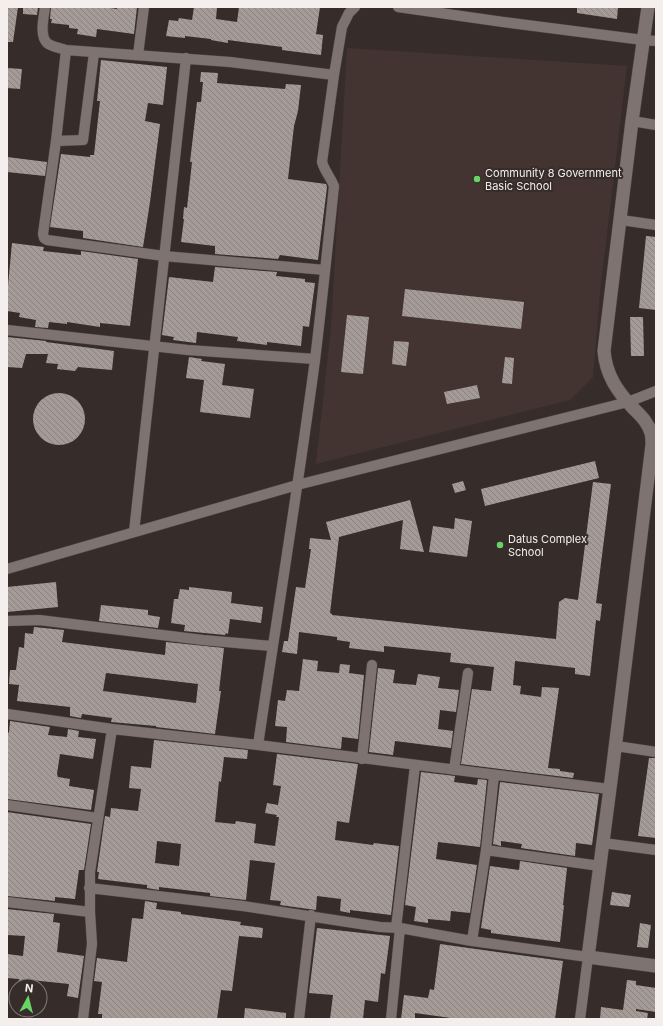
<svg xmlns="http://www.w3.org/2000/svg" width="663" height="1026" font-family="Inter,sans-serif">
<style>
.built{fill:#443431}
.building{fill:url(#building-back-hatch);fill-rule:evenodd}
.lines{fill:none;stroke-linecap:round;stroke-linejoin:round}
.minor-casing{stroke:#514947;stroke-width:11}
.tertiary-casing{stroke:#514947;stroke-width:14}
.minor{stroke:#7e7371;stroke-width:10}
.tertiary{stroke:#7e7371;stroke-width:13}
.poi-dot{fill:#68d465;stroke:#362d2b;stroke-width:1.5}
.labels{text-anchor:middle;stroke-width:4;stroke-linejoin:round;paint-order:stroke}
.poi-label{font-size:11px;fill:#f4eeed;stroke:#362d2b;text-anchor:start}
</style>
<defs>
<pattern id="building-back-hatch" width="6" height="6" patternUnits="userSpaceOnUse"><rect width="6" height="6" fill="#a59b96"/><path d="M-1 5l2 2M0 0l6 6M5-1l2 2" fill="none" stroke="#89827e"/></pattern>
</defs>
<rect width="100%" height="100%" fill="#362d2b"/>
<path class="built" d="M347,48L627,66L600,292L593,377L570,400L316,464L331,328Z"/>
<path class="building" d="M7,7H18L13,42H7Z
M23,7H38L37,15L23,14Z
M51,7H104L117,9V7H137L134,34L97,29L96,37L77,34L78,29L69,28V25L51,23L52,19H50Z
M194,7H217L216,19L237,22L239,7H320L316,34L323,35L321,55L282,50V47L228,40V43L211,40V39L185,36V38L166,36L169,20L178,21L179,18L192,20Z
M577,7H618L617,19L577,13Z
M101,60L167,67L163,105L148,103L145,121L160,124L150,202L143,247L83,238V231L50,227L61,154L90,157V155H94L100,101H97Z
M7,68L22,69L20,89L7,88Z
M201,72L218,73L217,83L285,89L286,84L301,85L298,111L294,126L288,179L326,184L327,187L318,260L280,255L278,259L215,254V246L181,242L184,219H183L184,207L187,208L192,162H190L197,102H201L203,82H200Z
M7,157L47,162L45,176L7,172Z
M646,236L656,237V310L639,308Z
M12,243L44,247L43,251L81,255V251L138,259L130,326L100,323V327L67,322V324L49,322L48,328L35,327L36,320L19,317L20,313L7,311V296Z
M215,267L277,272L276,276L305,279V282L315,283L309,327L303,326L301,346L267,342V345L237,341L238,337L197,332L196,343L173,340L174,337L162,335L169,277L213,282Z
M405,289L524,302L521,329L402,316Z
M347,315L369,317L363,374L341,372Z
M630,317H643L644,356H631Z
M7,337L46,341V342L114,351L112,370L78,367L75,371L57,369L58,364L46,363L48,354H26L22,368L7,367Z
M394,341L409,342L406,366L392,364Z
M189,357L202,359L201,361L225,364L222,385L254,389L250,418L200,412L204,380L186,378Z
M505,357L514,358L512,384L502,383Z
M477,385L480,398L447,404L444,392Z
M33 419a26 26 0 1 1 52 0a26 26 0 1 1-52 0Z
M595,461L599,478L485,506L481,489Z
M463,481L466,490L455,493L452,484Z
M593,482L611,484L596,603L602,604L600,621L596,620L590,676L575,674V668L515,661L513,685L521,686L520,694L541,697L542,687L559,688L548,768L560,769V771L574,773L573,778L461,764L472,689L491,691L494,667L450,662L451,653L384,646V652L349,648L350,642L337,640V637L299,632L297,654L282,652L284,641H288L296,587L305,588L311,549H309L310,538L331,540L326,522L410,500L424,552L400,549L403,520L339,537L330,613L332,614V615L556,639L559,602L565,598L578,600Z
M455,518L472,521L467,557L429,552L433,526L454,529Z
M56,582L58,607L7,612V587Z
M189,587L232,592L231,603L263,607L261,623L230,619L228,634L226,633L225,635L184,631L185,625L171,623L174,599H178L180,589L189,590Z
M101,605L148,610V615L160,617L158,628L99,621Z
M34,627L64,630L62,642L165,655L166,642L224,648L219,691H221L215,734L156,727V726L111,722L112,718L82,714L81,718L70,716V707L17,701L19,685L9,684L10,670H16L19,647L24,648L25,633L33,634ZM106,673L198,684L196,703L103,691Z
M303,659L318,661L317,671L339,673L340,664L350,665L349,673L364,675L358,739L342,737L341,749L286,742L287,727L275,726L278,700L285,701L287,690L299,691Z
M378,668L395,670L393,683L416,685L418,674L440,677L438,688L459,690L456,712L440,710L438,729L453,731L451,748L395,741L393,755L369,752Z
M10,721L50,727L48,735L67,737L68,729L79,731L78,737L96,739L93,759L60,754L57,774L58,777L70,779L69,786L94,790L91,810L7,799V732L9,733Z
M154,740L248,750L247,759L224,757L221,782L219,781L215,822L235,824L236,821L256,824L254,843L275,846L279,817H276L277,815L265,813L267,803L278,805L281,786L273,785L277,754L358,764L349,823L337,821L335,840L373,845L374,843L399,846L391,915L350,910V913L340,911L341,899L317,896L316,910L280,905L281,901L270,900L275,863L250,860L246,900L210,896V893L159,887V890L147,888V885L98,879L99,872H97L105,816L110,817L111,808L138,811L141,789L129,788L131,766L151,768ZM157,841L181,844L179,866L155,863Z
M649,758H656V838L638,836Z
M421,772L455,776L454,782L477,785L478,779L487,780L480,847L438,842L436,859L477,865L470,913L451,911L450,921L428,919V923L414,921L416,907L405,905Z
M500,782L599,794L592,845L576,843L575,856L521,848L522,844L501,841V846L493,844Z
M7,812L91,824L84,870H79L75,899L55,897V901L7,896Z
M520,861L567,868L563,905H564L560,942L491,933V930L481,928L490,866L519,870Z
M612,892L631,895L629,907L610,905Z
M145,901L157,903L156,909L181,912V914L241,922L240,925L263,928L262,938L239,936L232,991L221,990L217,1019H102V1014H98L102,982L94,981L97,958L127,962L132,918L143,919Z
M7,909L54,914L53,922L60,923L57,952L84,956L78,998L67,996L69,984L31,980L30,986H18L19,979L7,978V954L23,956L25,936L7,935Z
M640,923L651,925L648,948L637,947Z
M317,928L390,936L385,974L381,973L378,1002L365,1000L363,1019H330L333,995L309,993Z
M440,944L563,961L555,1019H458L415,1013V1019H401L404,995L428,998L430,989L434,990Z
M627,980L636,981V985L656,988V1012L636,1009V1011L648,1013L647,1019H600L601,1007L623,1010Z
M245,1008L286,1013V1019H244Z"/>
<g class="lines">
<g class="minor-casing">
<path id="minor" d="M45,7C44,17 39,35 47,43C52,47 60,48 66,50L230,62L334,75
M398,7L503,22L643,40L656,41
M66,50L56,141L83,140L94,53
M138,55L144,7
M632,121L656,125
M56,141L43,234L44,238L47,240L164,256L325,270
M621,220L656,225
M7,330L188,350L315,359
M134,532L186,58
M7,569L297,485L628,402L656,391
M7,621L39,620L203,640L272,646
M7,714L112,729
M258,745C277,617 298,488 315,360C322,302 328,244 334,186C330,176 325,172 322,162L334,75L342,27L349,13L355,7
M616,746L656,752
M362,759L372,665
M454,770L468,673
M7,805L98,818
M603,843L656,850
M486,850L600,866
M89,888L243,906L380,927L400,928L472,941L588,957L580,1019
M7,902L90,912L92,944L83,1019
M90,912V872L112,729L258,745L609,789
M396,928L415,766
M472,941L486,850L494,775
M299,1019L311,915
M391,1019L400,928"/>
</g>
<g class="tertiary-casing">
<path id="tertiary" d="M648,7L632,121L604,351C606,375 617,391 633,408C640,415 648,422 651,433C652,436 652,441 652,445L613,765L588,957L656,966"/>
</g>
<use href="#minor" class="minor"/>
<use href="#tertiary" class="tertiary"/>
</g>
<g class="poi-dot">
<circle cx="477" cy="179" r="4"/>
<circle cx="500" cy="545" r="4"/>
</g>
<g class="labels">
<g class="poi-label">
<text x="485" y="177">Community 8 Government<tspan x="485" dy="13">Basic School</tspan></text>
<text x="508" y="543">Datus Complex<tspan x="508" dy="13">School</tspan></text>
</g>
</g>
<rect width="663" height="1026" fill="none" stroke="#f4eeed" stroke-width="16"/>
<g transform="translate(28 998) rotate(7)"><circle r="19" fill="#362d2b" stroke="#827a79"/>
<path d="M0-3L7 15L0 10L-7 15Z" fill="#68d465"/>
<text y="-6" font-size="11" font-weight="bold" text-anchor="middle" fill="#f4eeed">N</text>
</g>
</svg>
